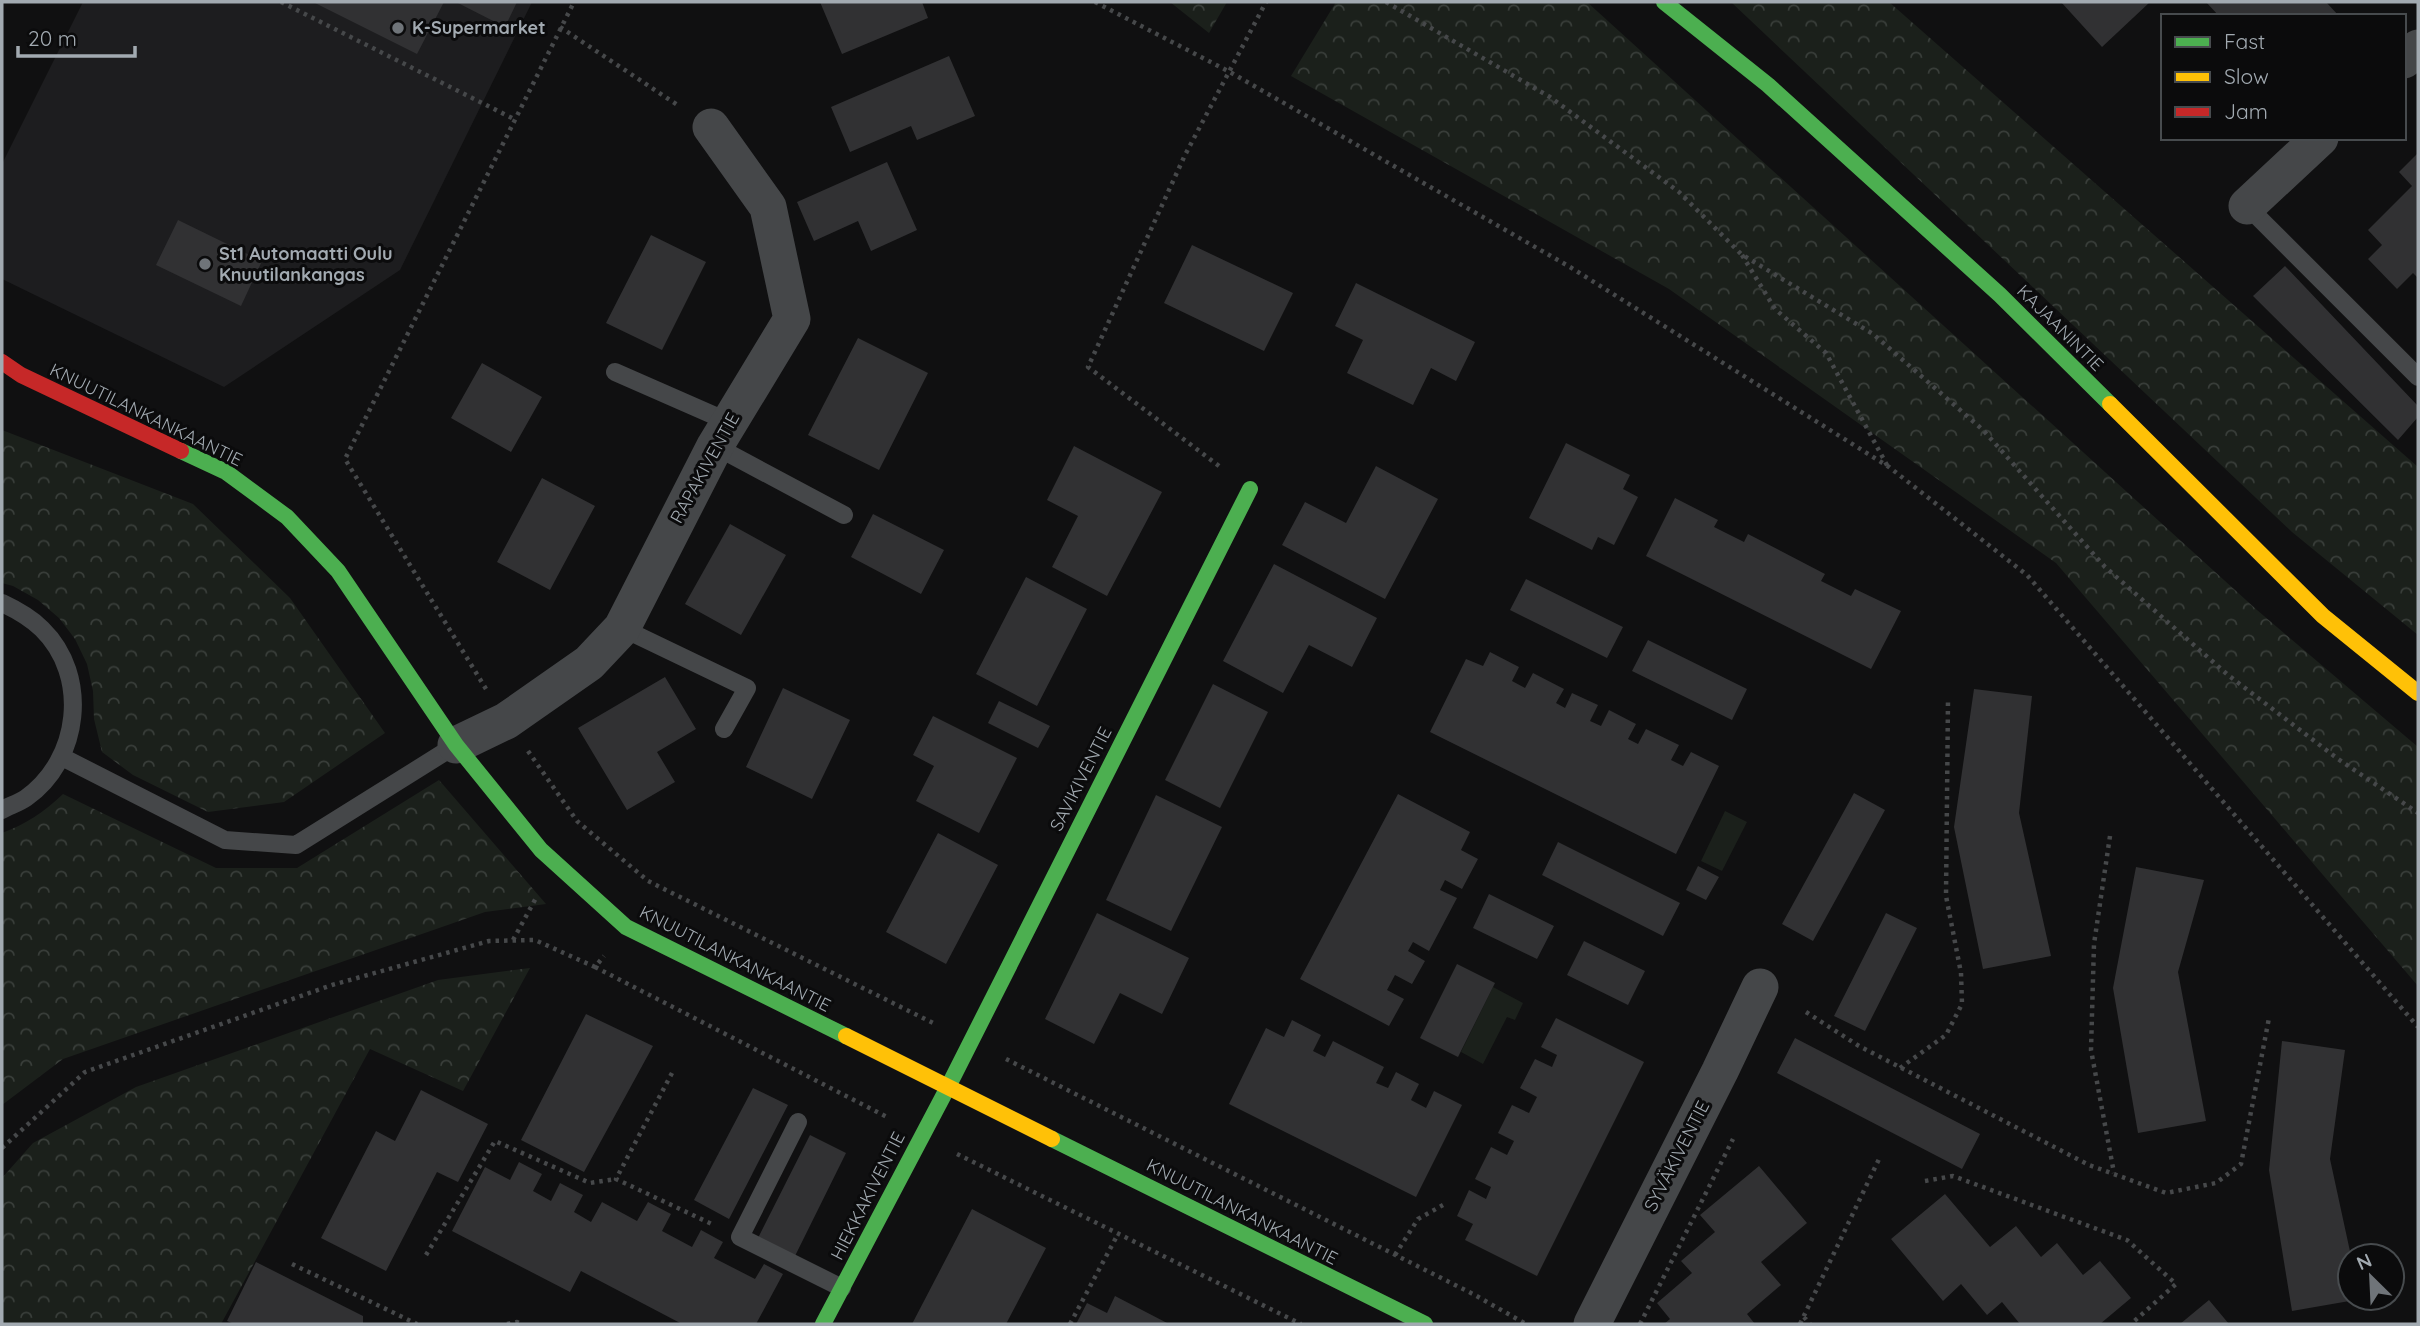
<svg xmlns="http://www.w3.org/2000/svg" width="2420" height="1326" font-family="Quicksand,sans-serif">
<style>
.built{fill:#1d1d1f}
.green{fill:#1b201b}
.forest{fill:url(#forest-crowns)}
.building{fill:#313133}
.lines{fill:none;stroke-linecap:round;stroke-linejoin:round}
.path{stroke:#46484a;stroke-width:4.5;stroke-dasharray:3.5 5;stroke-linecap:butt}
.lane{stroke:#454749;stroke-width:18}
.street{stroke:#454749;stroke-width:37}
.fast{stroke:#4caf50;stroke-width:16}
.slow{stroke:#ffc107;stroke-width:16}
.jam{stroke:#c62828;stroke-width:16}
.poi-dot{fill:#6f7479;stroke:#0b0b0c;stroke-width:2.5}
.labels{text-anchor:middle;stroke-width:6;stroke-linejoin:round;paint-order:stroke}
.poi-label{font-size:18px;font-weight:bold;fill:#a2aab1;stroke:#0b0b0c;text-anchor:start}
.street-label{font-size:18px;fill:#a2aab1;stroke:#0b0b0c}
</style>
<defs>
<pattern id="forest-crowns" width="20" height="18" patternUnits="userSpaceOnUse" patternTransform="scale(1.75)"><rect width="20" height="18" fill="#1b201b"/><path d="M2 6a3 3 0 1 1 6 0M12 15a3 3 0 1 1 6 0" fill="none" stroke="#393e3a"/></pattern>
</defs>
<rect width="100%" height="100%" fill="#101011"/>
<path class="built" d="M83,2H532L400,270L224,387L2,279V164Z"/>
<path class="green" d="M1725,811L1747,822L1722,871L1701,861Z
M1493,987L1523,1003L1515,1020L1507,1017L1483,1064L1461,1052Z"/>
<path class="forest" d="M1170,2H1227L1209,33Z
M1336,2H1587L2257,610L2418,747V986L2056,563L1669,289L1291,76Z
M1731,2H1889L2418,467V635L2292,532Z
M2,430L193,504L290,598L385,733L284,802L208,812L133,775L102,752L94,719L93,691L87,664L75,639L59,618L38,600L13,586L2,583Z
M439,780L546,904L485,912L63,1059L2,1105V833C26,824 44,812 63,794L216,868H297Z
M530,968L463,1091L370,1049L221,1324H2V1178L33,1143L136,1087L438,980Z"/>
<path class="building" d="M313,2H444L417,54Z
M456,2H517L505,27Z
M820,2H922L928,18L842,54Z
M2061,2H2150L2102,47Z
M2206,2H2326L2339,16H2219Z
M949,56L975,116L917,140L911,126L850,152L831,107Z
M2418,153V278L2413,273L2397,289L2368,259L2382,245L2368,230L2412,186L2399,172Z
M887,162L917,230L871,251L858,221L814,241L797,202Z
M178,220L262,261L241,306L156,265Z
M651,235L706,262L662,350L606,323Z
M1192,245L1293,293L1264,351L1164,303Z
M2285,266L2418,406V417L2398,440L2253,296Z
M1356,283L1475,342L1456,381L1431,368L1413,405L1347,373L1363,340L1335,326Z
M858,338L928,373L879,470L808,435Z
M482,363L542,397L511,452L451,418Z
M1566,443L1630,475L1623,489L1638,497L1614,545L1598,537L1592,550L1529,518Z
M1074,446L1162,492L1107,596L1052,567L1078,516L1047,500Z
M1376,466L1438,499L1385,599L1282,545L1305,502L1346,523Z
M542,478L595,506L550,590L497,562Z
M1675,498L1718,520L1714,527L1744,542L1748,534L1825,574L1821,581L1851,596L1855,589L1901,611L1871,669L1646,556Z
M873,514L944,550L921,594L851,557Z
M730,524L786,555L741,635L685,604Z
M1274,564L1377,618L1352,667L1309,645L1283,693L1223,661Z
M1026,577L1087,609L1037,706L976,674Z
M1526,579L1623,627L1607,658L1510,610Z
M1648,640L1747,689L1732,720L1632,671Z
M1490,652L1519,667L1512,681L1525,688L1533,673L1564,689L1556,703L1565,708L1572,693L1598,705L1590,721L1601,726L1609,710L1636,724L1628,739L1638,744L1646,729L1679,745L1671,760L1683,766L1691,752L1719,766L1676,854L1430,732L1466,659L1483,666Z
M665,677L696,729L657,752L675,782L627,810L578,728Z
M1213,684L1268,712L1220,808L1165,780Z
M783,688L850,720L812,799L746,767Z
M1974,689L2032,696L2019,813L2051,956L1983,969L1954,827Z
M999,701L1050,726L1038,748L988,723Z
M933,716L1017,758L979,833L916,801L934,766L913,755Z
M1854,793L1885,810L1813,941L1782,924Z
M1398,794L1470,832L1461,850L1478,859L1462,889L1445,880L1440,890L1457,898L1429,951L1413,942L1408,951L1425,961L1412,984L1395,975L1387,990L1404,999L1389,1026L1300,979Z
M1156,795L1222,827L1171,931L1106,900Z
M938,833L998,865L946,964L886,932Z
M1558,842L1680,903L1663,936L1542,875Z
M1698,866L1719,877L1706,900L1686,890Z
M2136,867L2204,880L2178,972L2206,1121L2138,1133L2113,988Z
M1489,894L1554,926L1537,959L1473,928Z
M1097,913L1189,958L1162,1014L1120,993L1094,1044L1045,1019Z
M1886,913L1917,928L1865,1031L1834,1016Z
M1584,941L1645,971L1628,1005L1567,975Z
M1457,964L1495,983L1458,1057L1420,1038Z
M586,1014L653,1046L584,1172L521,1140Z
M1556,1018L1644,1062L1537,1276L1465,1240L1473,1224L1457,1216L1469,1190L1486,1199L1491,1187L1475,1179L1491,1147L1507,1155L1514,1141L1498,1133L1512,1105L1529,1113L1537,1097L1520,1088L1535,1059L1552,1067L1557,1055L1541,1047Z
M1292,1020L1321,1035L1313,1051L1325,1057L1333,1041L1384,1067L1376,1083L1388,1088L1396,1072L1419,1084L1411,1100L1426,1108L1434,1091L1462,1105L1416,1197L1229,1104L1266,1028L1284,1037Z
M1795,1038L1980,1134L1962,1169L1777,1073Z
M2282,1041L2345,1050L2330,1159L2351,1256L2350,1298L2361,1299L2292,1311L2269,1170Z
M753,1088L788,1105L729,1219L694,1200Z
M421,1090L488,1124L458,1182L437,1172L386,1271L321,1238L376,1131L395,1141Z
M810,1135L846,1153L795,1256L758,1238Z
M519,1162L542,1174L533,1191L551,1201L560,1183L583,1195L574,1212L591,1222L602,1202L637,1221L648,1202L671,1214L662,1231L692,1247L701,1230L723,1242L714,1258L755,1279L764,1264L783,1274L756,1324H682L581,1271L570,1292L452,1231L485,1167L510,1180Z
M1759,1166L1807,1223L1761,1262L1781,1285L1747,1314L1755,1324H1664L1670,1319L1657,1303L1692,1273L1681,1261L1715,1232L1700,1215Z
M1945,1194L1990,1247L2016,1226L2041,1257L2057,1243L2083,1275L2100,1261L2131,1298L2100,1324H2020L2002,1302L1987,1315L1961,1284L1943,1301L1891,1239Z
M972,1209L1046,1248L1006,1324H912Z
M256,1262L363,1316V1324H234L227,1321Z
M1115,1296L1169,1324H1076L1087,1303L1107,1313Z
M2209,1300L2229,1324H2180Z"/>
<g class="lines">
<path class="path" d="M281,2L514,119
M1095,2L1228,71L1570,267L1889,467L2027,575L2418,1027
M1386,2L1550,97L1679,192L1741,254L1873,334L1983,430L2105,567L2228,675L2338,759L2418,813
M560,27L679,106
M1742,255L1775,309L1826,353L1888,467
M1219,466L1088,367L1185,155L1266,2
M486,689L345,459L574,2
M528,751L577,821L648,881L935,1024
M2110,836L2094,944L2091,1050L2114,1173
M513,940L536,898
M595,967L887,1117
M1806,1012L1859,1046L2089,1165L2166,1193L2216,1183L2241,1164L2269,1018
M1006,1059L1473,1294L1526,1324
M1900,1068L1946,1035L1962,1004L1961,973L1946,896L1948,700
M672,1073L616,1179L714,1225
M2,1148L85,1072L332,985L489,941L535,940L595,967L604,956
M957,1154L1301,1324
M1925,1181L1953,1176L2127,1240L2176,1284L2131,1324
M426,1255L495,1141L590,1183L616,1179
M1395,1255L1418,1219L1443,1205
M292,1264L417,1324
M1804,1317L1810,1324
M507,1324L517,1322L521,1324
M1070,1324L1118,1234
M1640,1324L1733,1139
M1800,1324L1880,1157"/>
<path class="lane" d="M2247,206L2418,377
M615,372L729,422
M715,446L844,515
M2,603C17,610 30,617 42,629C90,676 80,760 26,798C19,803 9,806 2,810
M622,628L747,688L724,729
M62,757L225,840L296,845L456,745
M798,1122L740,1237L842,1288"/>
<path class="street" d="M2404,60L2418,48
M2247,206L2320,138
M456,745L506,721L589,663L622,628L715,446L792,319L768,207L711,127
M1592,1324L1720,1071L1760,987"/>
<path class="fast" d="M1664,2L1768,85L2000,295L2110,404
M181,451L226,472L287,517L338,571L456,745L541,850L626,927L846,1036
M1052,1139L1425,1324
M823,1324L948,1087L1250,489"/>
<path class="slow" d="M2110,404L2323,616L2418,693
M846,1036L1052,1139"/>
<path class="jam" d="M2,362L21,375L181,451"/>
</g>
<g class="poi-dot">
<circle cx="398" cy="28" r="7"/>
<circle cx="205" cy="264" r="7"/>
</g>
<g class="labels">
<g class="poi-label">
<text x="412" y="34">K-Supermarket</text>
<text x="219" y="260">St1 Automaatti Oulu<tspan x="219" dy="21">Knuutilankangas</tspan></text>
</g>
<g class="street-label">
<text transform="translate(2060 328) rotate(45)" y="6">KAJAANINTIE</text>
<text transform="translate(146 415) rotate(26)" y="6">KNUUTILANKANKAANTIE</text>
<text transform="translate(705 468) rotate(-61)" y="6">RAPAKIVENTIE</text>
<text transform="translate(1081 779) rotate(-63)" y="6">SAVIKIVENTIE</text>
<text transform="translate(735 959) rotate(27)" y="6">KNUUTILANKANKAANTIE</text>
<text transform="translate(1677 1156) rotate(-63)" y="6">SYVÄKIVENTIE</text>
<text transform="translate(868 1196) rotate(-63)" y="6">HIEKKAKIVENTIE</text>
<text transform="translate(1242 1212) rotate(27)" y="6">KNUUTILANKANKAANTIE</text>
</g>
</g>
<rect width="2420" height="1326" fill="none" stroke="#a2aab1" stroke-width="7"/>
<rect x="2161" y="14" width="245" height="126" fill="#0b0b0c" stroke="#474b4e" stroke-width="2"/>
<rect x="2175" y="37" width="35" height="10" fill="#4caf50" stroke="#474b4e" stroke-width="2"/>
<text x="2224" y="49" font-size="21" fill="#a2aab1">Fast</text>
<rect x="2175" y="72" width="35" height="10" fill="#ffc107" stroke="#474b4e" stroke-width="2"/>
<text x="2224" y="84" font-size="21" fill="#a2aab1">Slow</text>
<rect x="2175" y="107" width="35" height="10" fill="#c62828" stroke="#474b4e" stroke-width="2"/>
<text x="2224" y="119" font-size="21" fill="#a2aab1">Jam</text>
<g transform="translate(2371 1277) rotate(336)"><circle r="33" fill="#0b0b0c" stroke="#474b4e" stroke-width="2"/>
<path d="M0-5L12 26L0 18L-12 26Z" fill="#6f7479"/>
<text y="-10" font-size="19" font-weight="bold" text-anchor="middle" fill="#a2aab1">N</text>
</g>
<path d="M18 46v10h117v-10" fill="none" stroke="#a2aab1" stroke-width="3.5"/>
<text x="28" y="46" font-size="21" fill="#a2aab1" stroke="#0b0b0c" stroke-width="5" paint-order="stroke">20 m</text>
</svg>
